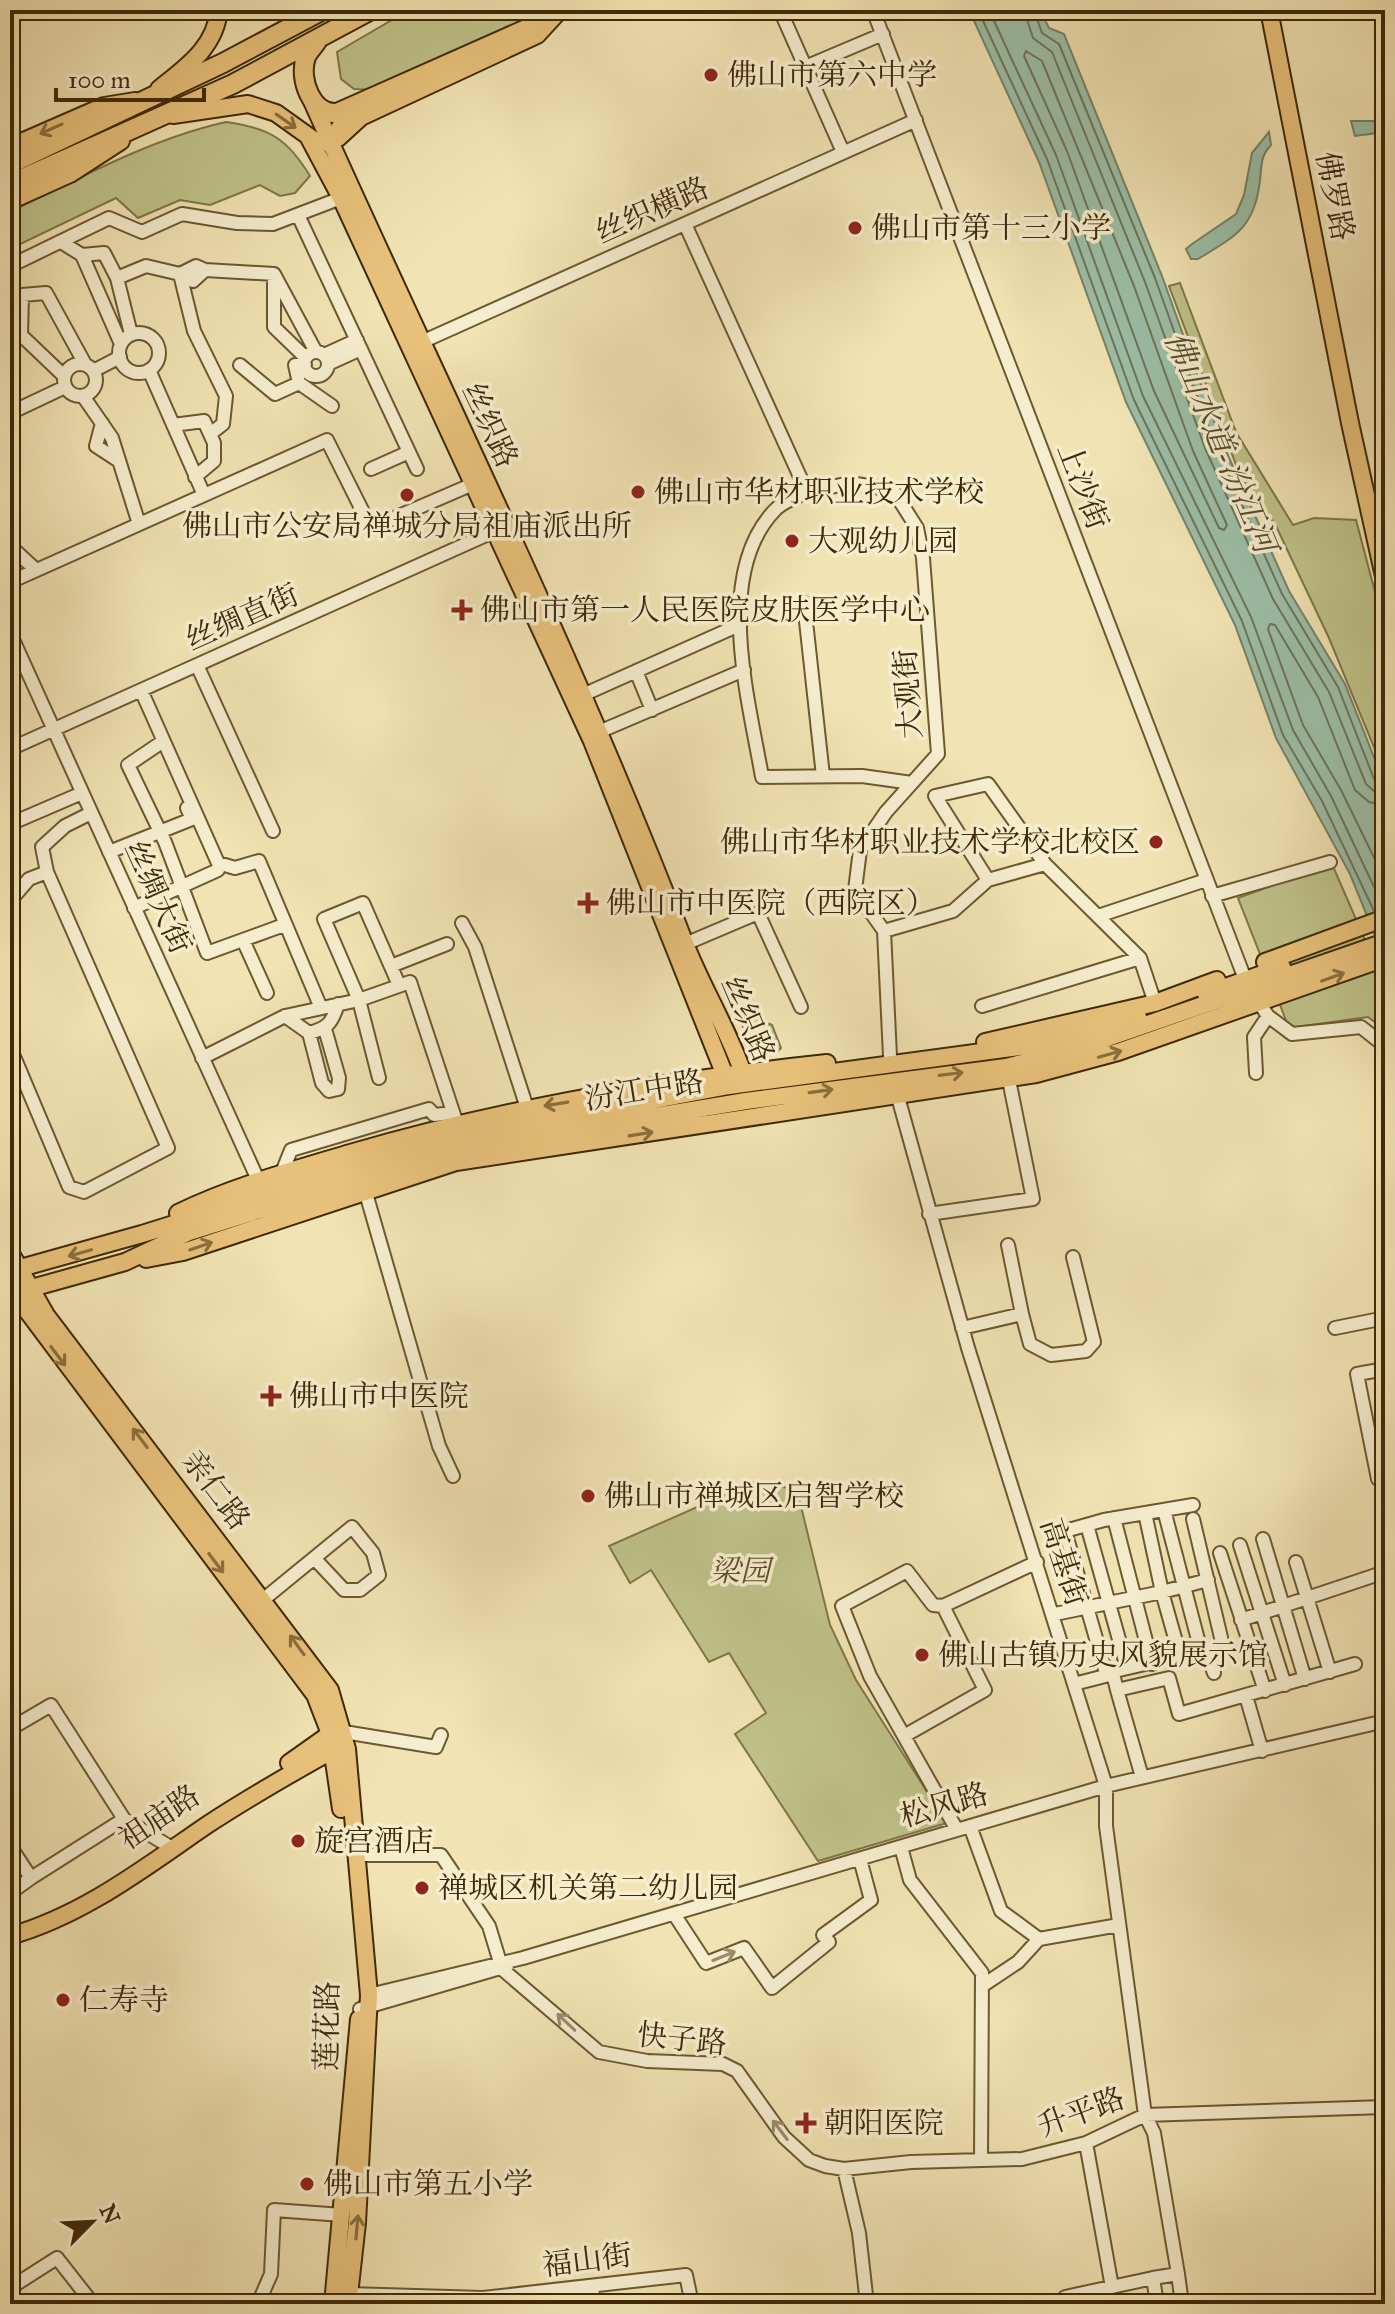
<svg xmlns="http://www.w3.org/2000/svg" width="1395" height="2314" font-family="'IM FELL Great Primer','Noto Serif SC',serif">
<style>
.green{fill:#bfc289;stroke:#807648;stroke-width:2}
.water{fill:#9cbfa7;stroke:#778367;stroke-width:2}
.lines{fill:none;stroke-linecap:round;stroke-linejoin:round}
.shore{stroke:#6e7457;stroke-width:2}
.minor-casing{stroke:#6c5832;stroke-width:16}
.major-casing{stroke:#402907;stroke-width:20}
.highway-casing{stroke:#402907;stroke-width:22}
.minor{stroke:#f6edce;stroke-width:12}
.major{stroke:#e8c27a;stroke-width:16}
.highway{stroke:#e8c27a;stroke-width:18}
.oneway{stroke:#8c6e3b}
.oneway2{stroke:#9b8b6a}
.poi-dot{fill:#8f2418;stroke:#f6edce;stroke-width:3}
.labels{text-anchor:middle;stroke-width:7;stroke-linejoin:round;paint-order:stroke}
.poi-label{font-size:30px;fill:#402907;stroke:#f6edce;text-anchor:start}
.street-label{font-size:30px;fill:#402907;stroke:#f6edce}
.park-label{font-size:30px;font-style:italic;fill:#604f28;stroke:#f6edce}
.water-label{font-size:32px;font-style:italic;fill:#574e2f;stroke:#f6edce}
</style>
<rect width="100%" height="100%" fill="#f1e3b3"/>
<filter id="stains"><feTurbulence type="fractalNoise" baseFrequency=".0025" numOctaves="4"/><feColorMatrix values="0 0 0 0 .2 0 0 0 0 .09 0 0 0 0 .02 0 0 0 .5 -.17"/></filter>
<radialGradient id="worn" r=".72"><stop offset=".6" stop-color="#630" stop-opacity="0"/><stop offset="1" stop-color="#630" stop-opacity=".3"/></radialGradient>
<path class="green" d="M409,10H532L526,19L376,90L354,89L341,79L337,52Z
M226,122C269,128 287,138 310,176L295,193L280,196L260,185L210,205L180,200L138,218L116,198L10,249V212C80,178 150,139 226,122Z
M1180,283L1236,432L1293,525L1314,518L1356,520L1385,630V774L1329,638L1276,526L1241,478L1169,286Z
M1332,864L1385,986V1030L1368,1017L1289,1028L1238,898Z
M735,1009L772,1025L781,1048L776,1053H762L749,1040Z
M756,1481L797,1490L830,1625L856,1680L947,1823L818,1861L735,1734L766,1713L729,1653L709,1662L651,1570L630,1583L609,1546Z"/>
<path class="water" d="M969,10H1040L1049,28L1064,34L1162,276L1221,440L1289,591L1345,684L1381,775L1385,794V960L1350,874L1276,738L1235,625L1126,402L1039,162Z
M1351,121H1385V132L1355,136Z
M1269,132L1271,145C1260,157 1262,164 1260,180C1255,227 1236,236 1198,259H1191L1186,249L1192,244L1236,214L1244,195L1252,153Z"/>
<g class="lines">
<path class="shore" d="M978,10L1047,159L1134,400L1242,621L1283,735L1322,801L1374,911
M989,10L1056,155L1143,396L1251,617L1293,730L1331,796L1384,908
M1024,10L1033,38L1052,52L1145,282L1205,448L1273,599L1329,692L1366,784L1374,791L1385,793
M1034,10L1042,33L1059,44L1155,278L1214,443L1282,594L1338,687L1374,779L1385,783
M1026,51L1042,61L1134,286L1193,451L1227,525L1224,530L1219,528L1154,391L1067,151L1024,56Z
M1385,805L1369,802L1355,790L1318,697L1275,625L1270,624L1268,629L1303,725L1341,790L1385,880"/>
<g class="minor-casing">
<path id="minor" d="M780,10L843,152
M873,10L1245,979
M805,67L883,34
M298,215L417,469
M685,224L807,492L850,483L893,490L917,528L923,558L938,754L886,812L860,850L855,890L884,931L890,1056
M61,242L82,255L121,344
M82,255L104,253L117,278
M10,266L109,218L142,232L182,214L237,223L273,224L341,198
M180,274L193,281L205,270L274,274L316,352
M180,274L194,331L226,396L223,424L210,434
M274,278V327L306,358
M119 353a20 20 0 1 1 40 0a20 20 0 1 1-40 0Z
M131,334L117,278L146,266L180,274L196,266L205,270
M415,345L916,120
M304 364a12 12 0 1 1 24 0a12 12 0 1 1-24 0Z
M324,355L357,340
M328,364L361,349
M64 380a16 16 0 1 1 32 0a16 16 0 1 1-32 0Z
M240,365L275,394L299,383
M305,365H295L299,383L332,406
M149,370L204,495
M93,371L120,357
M64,376L21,335L22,295L46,293L85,364
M83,396L112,438L139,524
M10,413L65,387
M102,423L96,446L119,461
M173,425L204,421L214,443V461L195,477
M371,469L409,452
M807,492C797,497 782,502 775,510C713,574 749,700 762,777L862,776L912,783
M10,546L36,570
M10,582L327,440L371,528L473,484
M804,603L823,776
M10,633L259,1182
M197,665L273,831
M636,671L652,710
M141,690L218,863L235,868L259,861L321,1008
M585,694L737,626
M601,731L744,670
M159,744L128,765L165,842L207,953L284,925
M10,749L495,531
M10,824L82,793
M109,852L192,819L187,808
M1045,864L988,880L935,796L988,784L1045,864L1140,958L1155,1003
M1212,896L1330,862
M10,901L29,879L47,872L42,847L65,826L91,813
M134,908L218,870
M1098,916L1206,880
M462,923L475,947L527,1108
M884,931L953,911L988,880
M243,940L267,993
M685,944L758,913L801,1007
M391,966L447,944
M1256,998L1268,1016L1292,1034L1361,1027L1385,1046
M982,1006L1140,958
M285,1016L309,1033C328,1028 332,1023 338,1004
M309,1033L322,1083L329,1091L338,1089L339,1078L325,1029
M10,1047L69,1187L84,1192L168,1148L47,872
M202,1058L285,1016L359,1000L410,982L457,1124
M1256,1073L1254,1037L1268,1016
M379,1078L359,1000L324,919L363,903L399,985
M896,1090L968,1348L1106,1786V1826L1145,2115L1154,2133L1178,2274L1153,2278L1157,2304
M281,1175L291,1150L429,1109L434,1115L453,1113
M365,1190L439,1446L453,1476
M929,1214L1033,1199L1007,1070
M1008,1245L1022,1314
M962,1328L1022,1314L1030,1344L1051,1355L1086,1351L1094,1342L1073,1257
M1335,1328L1385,1318
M1385,1369L1357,1374L1378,1479L1385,1478
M1164,1510L1201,1651
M1114,1518L1152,1664
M1193,1519L1223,1646L1180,1656L1162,1592L1208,1580
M1087,1525L1127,1668
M1263,1539L1305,1679
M1240,1545L1285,1685
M1220,1553L1265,1691
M1296,1562L1330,1672
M264,1599L352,1527L373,1553L379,1575L360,1590H344L314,1558
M1055,1614L1162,1592L1145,1513
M1241,1620L1385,1572
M1206,1650L1214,1673
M1180,1656L1106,1673L1065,1531L1104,1520L1193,1505
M1074,1684L1113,1674L1117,1690L1169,1678L1179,1714L1355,1664
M1117,1690L1142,1777
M1246,1696L1262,1751
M10,1729L51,1705L124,1819L167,1845
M344,1732L436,1747L441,1735
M904,1736L985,1690L943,1606
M970,1826L1001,1911L1039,1939
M957,1830L870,1676L842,1606L907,1571L933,1605L943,1606L1037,1562
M10,1846L31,1878L10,1893
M901,1847L910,1880L982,1973L981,2160
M355,1855H441L489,1926L502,1969L599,2052L647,2061L723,2064L737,2071L784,2137L809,2160L825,2166L844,2169L911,2162L1022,2159L1086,2143L1145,2115L1385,2107
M31,1878L124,1819
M674,1914L706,1963L744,1948L772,1988L829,1942L823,1935L871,1900L860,1859
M982,1986L1018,1962L1039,1939L1119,1925
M369,1995L523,1958L1106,1786L1385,1721
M360,2009L507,1966
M1086,2143L1112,2287
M844,2169L859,2233L867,2304
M1178,2274L1182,2304
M592,2287L594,2304
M10,2288L57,2258L93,2304
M349,2294L483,2298L686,2275L692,2304
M170,2304H179
M258,2304L271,2274L274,2210L342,2215
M1066,2304L1065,2297L1153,2278"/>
</g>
<g class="major-casing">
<path id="major" d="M1269,10L1350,423L1385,581
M159,89C186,67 215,48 219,10
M311,99C436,379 574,654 684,941C702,988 730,1032 745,1079
M173,115L248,104L276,113L318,143
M309,138L341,198L592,741L728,1083
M338,138L361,117L537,35L560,10
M10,147L104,106L135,101
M10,201L70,174L121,141
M1265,962L1385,918
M1206,994L1282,967
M985,1042L1155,1003L1217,980
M178,1213C231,1187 293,1170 350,1153C505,1108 666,1080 827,1063
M10,1252L46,1315L330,1690L347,1749L369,1995L357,2223L348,2304
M146,1259L183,1252L456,1162L1036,1074L1118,1052L1385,958
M10,1271L142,1234L445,1139L729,1086L1041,1044L1138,1017
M10,1288L315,1695L330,1734L341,1809
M10,1294L125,1262L189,1232L451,1150L746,1101L1006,1067L1064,1053L1385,942
M289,1763L330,1734
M10,1936C84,1915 144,1868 207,1825C248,1798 290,1774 333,1750L341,1749
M333,2304L359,2019"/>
</g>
<g class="highway-casing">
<path id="highway" d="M286,10H295
M317,41C314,46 308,52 306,57C298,79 312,115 337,113L531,27L545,10
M331,144L353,107
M10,164L223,63L323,10
M10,184L233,84L371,10"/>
</g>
<use href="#minor" class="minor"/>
<use href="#major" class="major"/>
<use href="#highway" class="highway"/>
</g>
<defs><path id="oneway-shaft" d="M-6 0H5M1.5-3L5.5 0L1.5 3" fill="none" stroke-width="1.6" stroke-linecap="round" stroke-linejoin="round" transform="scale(2)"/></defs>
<g class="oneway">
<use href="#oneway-shaft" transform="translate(286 121) rotate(35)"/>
<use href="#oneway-shaft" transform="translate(51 129) rotate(156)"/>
<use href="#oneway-shaft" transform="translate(1333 977) rotate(-20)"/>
<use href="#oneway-shaft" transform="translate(1110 1054) rotate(-16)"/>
<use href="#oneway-shaft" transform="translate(951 1074) rotate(-7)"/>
<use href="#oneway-shaft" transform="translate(821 1091) rotate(-8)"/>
<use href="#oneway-shaft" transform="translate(556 1104) rotate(171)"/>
<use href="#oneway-shaft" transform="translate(641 1134) rotate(-9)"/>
<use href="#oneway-shaft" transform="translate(201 1246) rotate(-19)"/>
<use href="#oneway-shaft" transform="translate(80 1253) rotate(164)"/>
<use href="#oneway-shaft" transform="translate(58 1356) rotate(53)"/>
<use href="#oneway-shaft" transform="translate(140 1438) rotate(-127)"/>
<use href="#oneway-shaft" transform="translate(216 1563) rotate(53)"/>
<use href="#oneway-shaft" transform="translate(297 1645) rotate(-126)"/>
<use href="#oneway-shaft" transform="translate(357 2227) rotate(-85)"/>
</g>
<g class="oneway2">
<use href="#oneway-shaft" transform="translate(724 1956) rotate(-22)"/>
<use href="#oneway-shaft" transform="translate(566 2022) rotate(-137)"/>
<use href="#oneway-shaft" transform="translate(780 2130) rotate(-127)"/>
</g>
<g class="poi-dot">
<circle cx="711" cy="75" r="8"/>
<circle cx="855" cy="228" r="8"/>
<circle cx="638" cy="492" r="8"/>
<circle cx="407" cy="495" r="8"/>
<circle cx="792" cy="541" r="8"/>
<path d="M458 598h8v8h8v8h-8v8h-8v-8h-8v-8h8z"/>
<circle cx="1156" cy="842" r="8"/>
<path d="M584 891h8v8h8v8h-8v8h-8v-8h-8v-8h8z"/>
<path d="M267 1384h8v8h8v8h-8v8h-8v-8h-8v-8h8z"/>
<circle cx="588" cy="1496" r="8"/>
<circle cx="922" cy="1655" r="8"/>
<circle cx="298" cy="1841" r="8"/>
<circle cx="422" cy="1888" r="8"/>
<circle cx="63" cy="2000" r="8"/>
<path d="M802 2111h8v8h8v8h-8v8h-8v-8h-8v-8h8z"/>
<circle cx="307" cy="2184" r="8"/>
</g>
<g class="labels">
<g class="poi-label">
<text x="727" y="85">佛山市第六中学</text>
<text x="871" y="238">佛山市第十三小学</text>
<text x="654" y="502">佛山市华材职业技术学校</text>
<text x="407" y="536" text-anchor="middle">佛山市公安局禅城分局祖庙派出所</text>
<text x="808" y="551">大观幼儿园</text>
<text x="480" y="620">佛山市第一人民医院皮肤医学中心</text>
<text x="1140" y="852" text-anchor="end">佛山市华材职业技术学校北校区</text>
<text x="606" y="913">佛山市中医院（西院区）</text>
<text x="289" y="1406">佛山市中医院</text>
<text x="604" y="1506">佛山市禅城区启智学校</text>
<text x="938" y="1665">佛山古镇历史风貌展示馆</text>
<text x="314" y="1851">旋宫酒店</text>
<text x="438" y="1898">禅城区机关第二幼儿园</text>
<text x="79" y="2010">仁寿寺</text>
<text x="824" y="2133">朝阳医院</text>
<text x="323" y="2194">佛山市第五小学</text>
</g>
<g class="street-label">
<text transform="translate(1335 196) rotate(79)" y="10">佛罗路</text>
<text transform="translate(652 210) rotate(-24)" y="10">丝织横路</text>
<text transform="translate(490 425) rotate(65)" y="10">丝织路</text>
<text transform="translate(1083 486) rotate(69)" y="10">上沙街</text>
<text transform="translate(242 617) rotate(-24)" y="10">丝绸直街</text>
<text transform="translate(908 694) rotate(-94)" y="10">大观街</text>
<text transform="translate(158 897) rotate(66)" y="10">丝绸大街</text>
<text transform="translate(748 1019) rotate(67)" y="10">丝织路</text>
<text transform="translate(644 1090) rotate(-9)" y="10">汾江中路</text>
<text transform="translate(216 1490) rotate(53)" y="10">亲仁路</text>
<text transform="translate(1064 1562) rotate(72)" y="10">高基街</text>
<text transform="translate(944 1805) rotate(-16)" y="10">松风路</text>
<text transform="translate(159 1817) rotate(-34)" y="10">祖庙路</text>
<text transform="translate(327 2026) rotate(-89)" y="10">莲花路</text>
<text transform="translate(682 2039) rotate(6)" y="10">快子路</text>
<text transform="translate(1081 2112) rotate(-20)" y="10">升平路</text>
<text transform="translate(587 2260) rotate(-7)" y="10">福山街</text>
</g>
<g class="park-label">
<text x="740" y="1581">梁园</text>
</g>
<g class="water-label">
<text transform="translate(1221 442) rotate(67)" y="11">佛山水道-汾江河</text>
</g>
</g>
<rect width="1395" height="2314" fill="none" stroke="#f1e3b3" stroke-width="40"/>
<rect x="12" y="12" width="1371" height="2290" fill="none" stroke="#402907" stroke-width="4"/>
<rect x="20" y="20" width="1355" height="2274" fill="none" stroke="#402907" stroke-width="2"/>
<g transform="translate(92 2222) rotate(66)" stroke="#f6edce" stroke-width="6" paint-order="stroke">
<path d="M0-6L14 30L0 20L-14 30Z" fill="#402907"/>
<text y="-12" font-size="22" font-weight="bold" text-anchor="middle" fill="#402907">N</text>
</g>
<path d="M56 88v12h148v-12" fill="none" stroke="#402907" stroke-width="4"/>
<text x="68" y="88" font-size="24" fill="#402907" stroke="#f6edce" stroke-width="6" paint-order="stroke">100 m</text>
<rect width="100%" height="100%" filter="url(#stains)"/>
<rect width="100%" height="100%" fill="url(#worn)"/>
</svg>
